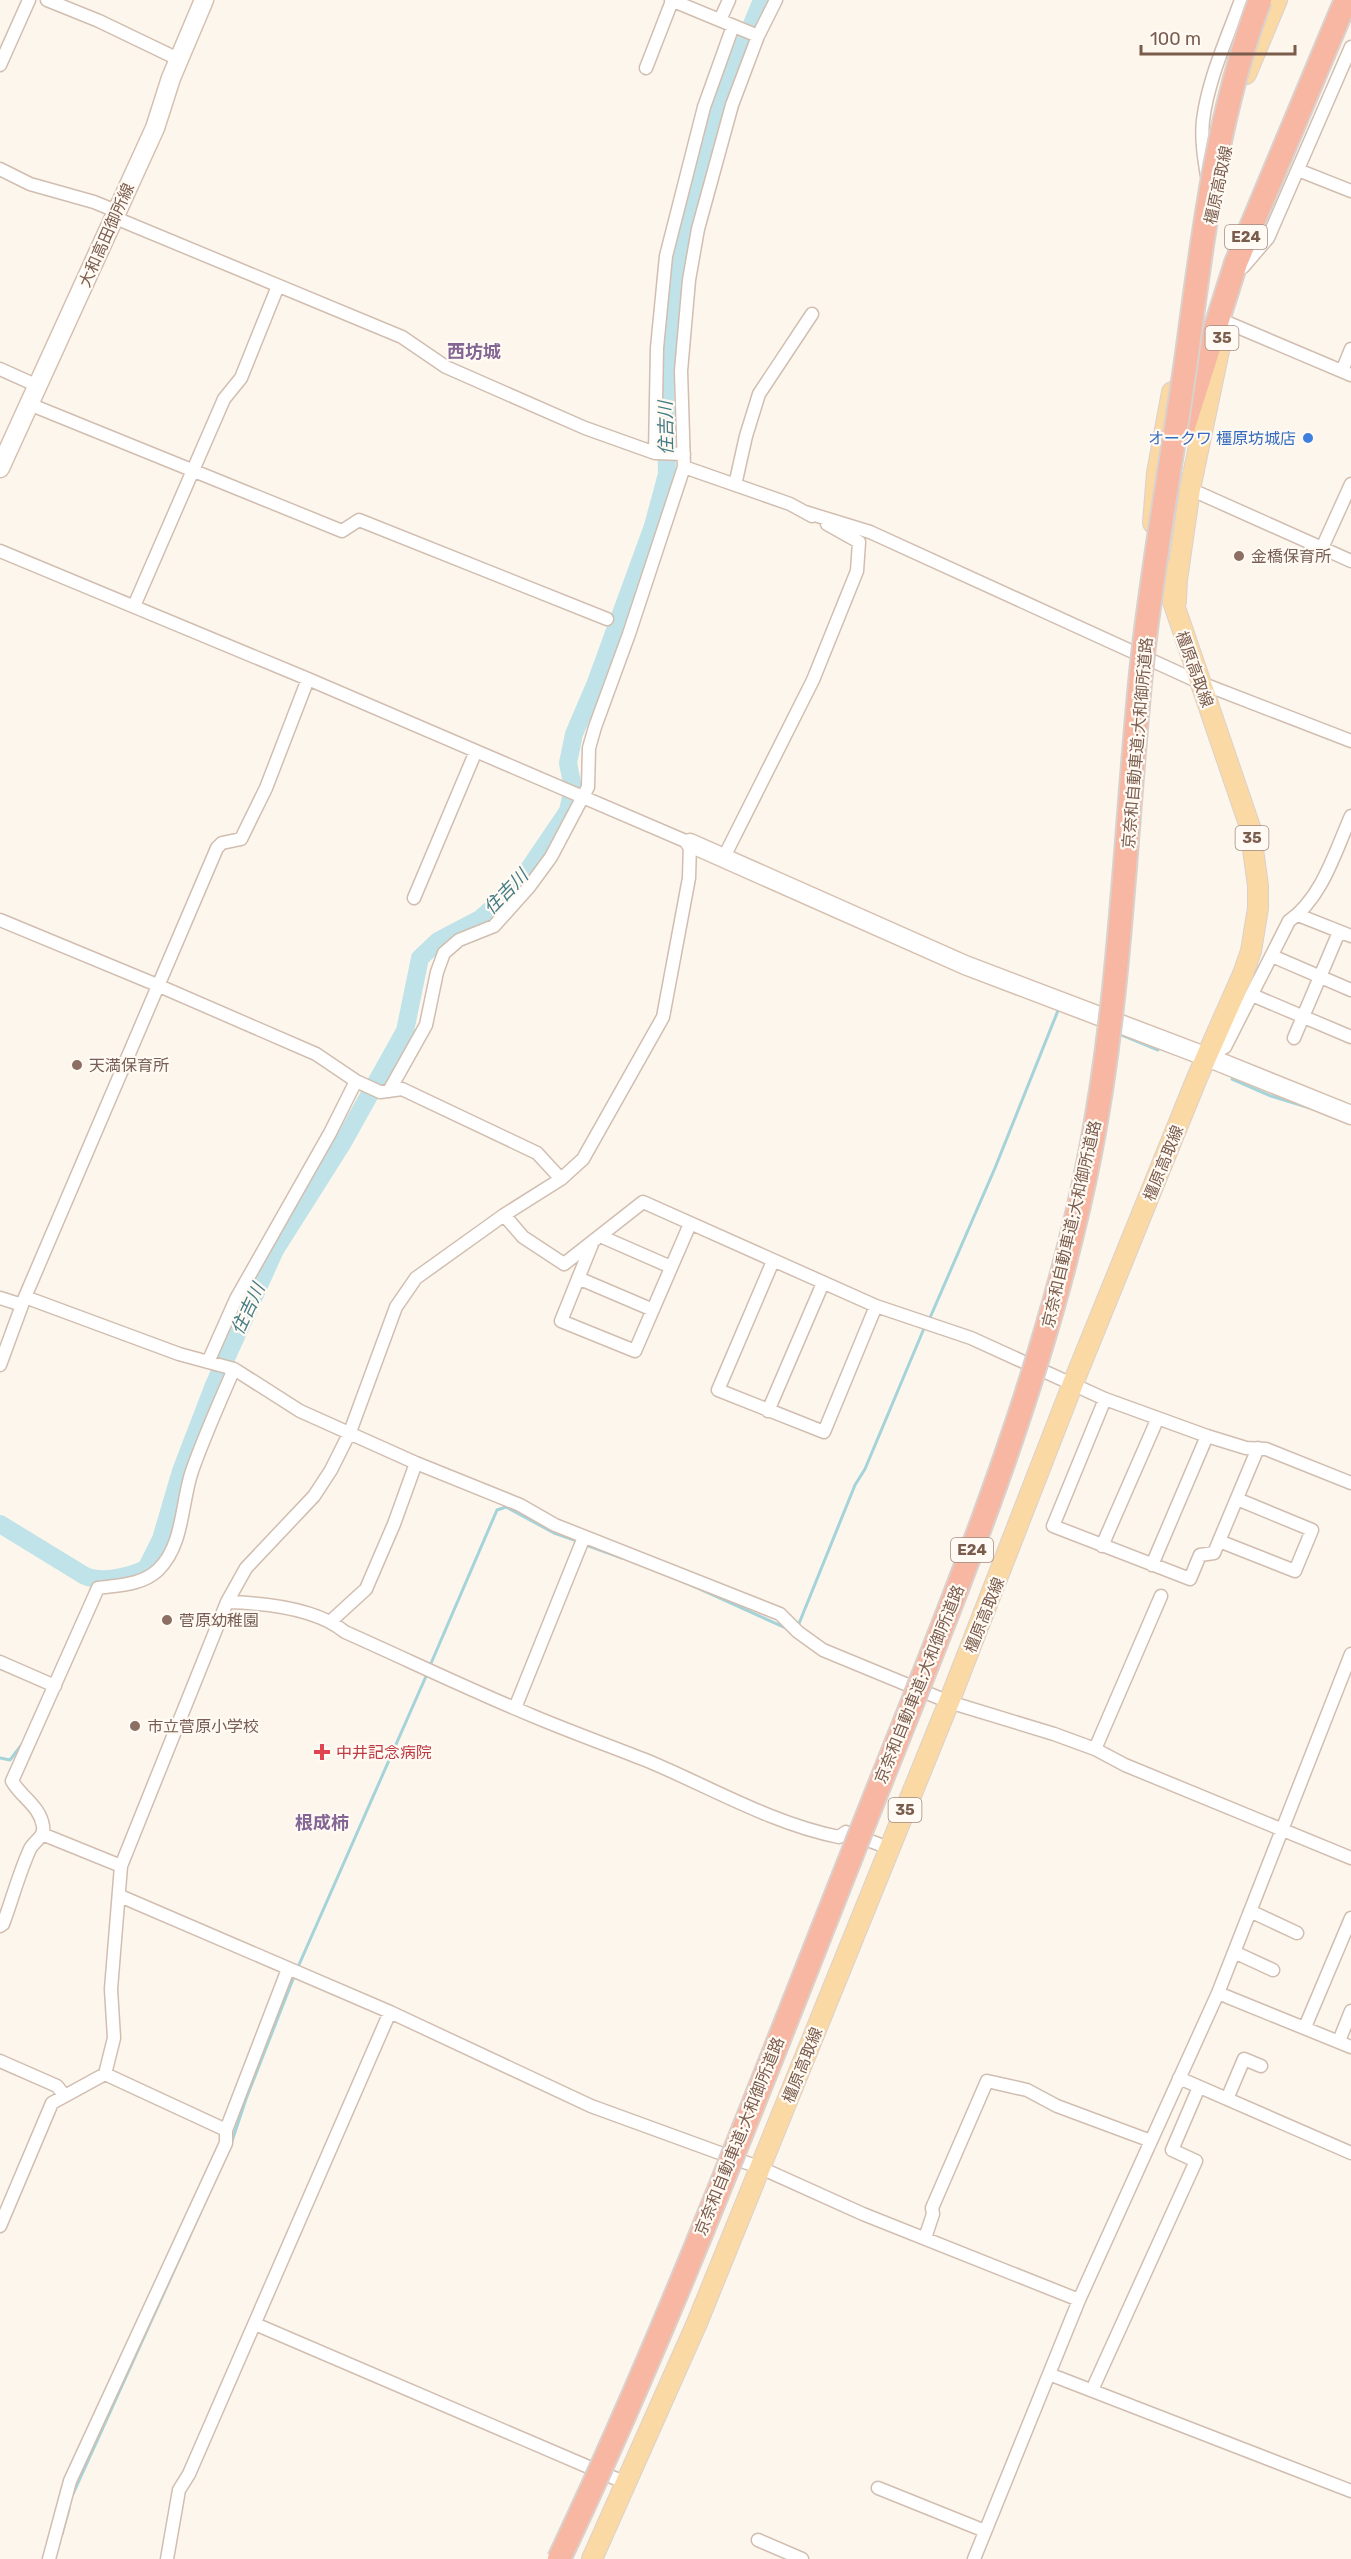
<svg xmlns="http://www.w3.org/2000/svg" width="1351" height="2559" font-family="Rubik,'Noto Sans JP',sans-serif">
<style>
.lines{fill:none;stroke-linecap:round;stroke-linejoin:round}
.stream{stroke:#a5d3da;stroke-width:3}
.river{stroke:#bfe3e8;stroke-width:18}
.street-casing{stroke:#d1beb0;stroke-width:15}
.secondary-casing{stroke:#d6c0b0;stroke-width:21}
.primary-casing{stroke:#dad1cd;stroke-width:22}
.highway-casing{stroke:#dad1cd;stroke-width:26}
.street{stroke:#fff;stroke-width:12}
.secondary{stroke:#fff;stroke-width:18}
.primary{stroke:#fbd9a5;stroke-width:20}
.highway{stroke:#f7b7a3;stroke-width:22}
.highway-bridge-casing{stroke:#dad1cd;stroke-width:26;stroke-linecap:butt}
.highway-bridge{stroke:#f7b7a3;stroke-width:22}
.shop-dot{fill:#3f7fe0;stroke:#fffaf3;stroke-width:2}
.education-dot{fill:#8d6e63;stroke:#fffaf3;stroke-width:2}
.health-dot{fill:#e0444e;stroke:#fffaf3;stroke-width:2}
.labels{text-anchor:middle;stroke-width:4.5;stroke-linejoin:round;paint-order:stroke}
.shield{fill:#fffaf3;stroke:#a28b7f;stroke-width:1.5}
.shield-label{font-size:15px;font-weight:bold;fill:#7a5c4d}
.street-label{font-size:16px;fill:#7a5c4d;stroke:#fffaf3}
.shop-label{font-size:16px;fill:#366cbe;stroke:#fffaf3;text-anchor:end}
.education-label{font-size:16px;fill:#785e54;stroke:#fffaf3;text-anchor:start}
.health-label{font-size:16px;fill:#be3a42;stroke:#fffaf3;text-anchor:start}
.neighbourhood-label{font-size:18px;font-weight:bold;fill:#846695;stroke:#fffaf3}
.water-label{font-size:18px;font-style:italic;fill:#437c86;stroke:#fffaf3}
</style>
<rect width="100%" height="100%" fill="#fdf6ec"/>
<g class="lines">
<path class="stream" d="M1117,1033L1158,1050
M1232,1079L1271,1096L1310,1108
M929,1320L995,1168L1059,1008
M583,1544L622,1558
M684,1582L788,1629
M91,1589L95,1580
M798,1626L855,1485L865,1469L925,1326
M429,1668L497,1510L506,1507L554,1533L577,1541
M0,1758L10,1760L23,1743
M298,1967L427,1674
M230,2147L246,2099L295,1974
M73,2494L215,2180
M62,2534L69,2509"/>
<path class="river" d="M0,1524L85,1576C102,1583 129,1577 146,1569L161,1539L181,1471L214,1385L275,1250L342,1144L405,1031L420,958L438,941L480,919L505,897L526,873L568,811L573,788L568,763L574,734L595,685L653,526L667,474L665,384L671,307L682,243L718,107L762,0"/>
<g class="street-casing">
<path id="street" d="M47,0L99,21L178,59
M671,0L758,36
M720,20L729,0
M0,65L29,0
M646,68L672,1
M0,169L30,184L94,202L116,211
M1298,170L1351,191
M1207,176C1204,158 1201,139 1203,120C1208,80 1227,38 1241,0
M113,217L402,337L446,367L585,428L655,453L684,454
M1243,267L1268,238L1351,47
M1226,322L1351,375
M0,369L38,386
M1342,371L1351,349
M29,404L342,531L359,520L607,619
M655,453L657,348L666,256L704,107L733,26
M684,467L790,504L812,516
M735,485L746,436L759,394L812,314
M1190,489L1351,561
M805,512L870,532L1201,683L1351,741
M1322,548L1351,484
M0,551L308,679L690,843L689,878L663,1017L583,1159L561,1179L504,1215L416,1278L396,1307L350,1432L331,1470L314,1496L246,1568L227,1602L121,1866L111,1989L114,2038L105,2074L52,2103L0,2226
M134,606L224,399L241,378L278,286
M724,857L813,680L857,571L859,542L827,524
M414,898L476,751
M1298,915L1351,936
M0,920L157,985L316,1054L356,1081L380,1092L402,1089L537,1153L561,1179
M1272,956L1351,990
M1252,995L1351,1037
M1294,1038L1339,932
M1208,1056L1225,1047L1289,921C1322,898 1335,852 1351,816
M389,1091L426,1025L437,972L444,953L459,940L494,926L529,887L551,857L588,787L589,748L595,727L629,634L684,467L681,371L689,280L698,229L732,105L758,36L776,0
M504,1215L523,1237L564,1264L643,1202L876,1306L971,1338L1105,1399L1207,1436L1246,1448L1266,1449L1351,1483
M600,1236L671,1267
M592,1244L561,1321L635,1351L690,1224
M773,1261L718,1390L824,1432L876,1306
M578,1278L653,1310
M25,1297L179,1354L234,1369L300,1411L416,1463L520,1505L555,1525L780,1614L798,1632L823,1650L949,1702L1054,1734L1095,1749L1125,1765L1351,1858
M0,1298L22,1305
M208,1362L236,1299L330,1133L356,1081
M0,1365L25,1297L217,848L222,843L241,839L266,788L308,679
M1105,1399L1053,1526L1190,1579L1200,1555L1214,1553L1258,1448
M768,1411L823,1283
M1219,1541L1295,1571L1312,1530L1237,1499
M1102,1546L1157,1420
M1152,1565L1207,1436
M227,1602C265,1603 316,1608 345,1632C408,1660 470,1690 533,1716C571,1732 610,1746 648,1761C710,1787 773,1824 839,1837L846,1832L889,1848
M331,1621L366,1589L394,1524L416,1463
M0,1662L55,1686
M515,1708L584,1537
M1095,1749L1161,1596
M42,1834L121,1866
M120,1896L390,2012L591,2106L761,2168L863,2214L1079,2300
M1250,1911L1297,1933
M0,1926L3,1924C12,1900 19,1873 30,1849C34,1841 45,1837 43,1826C40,1806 21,1797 12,1781L98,1588C119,1585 142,1585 158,1570C184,1545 181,1503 192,1471C204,1437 219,1403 234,1369
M1234,1952L1273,1970
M1218,1993L1351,2047
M1305,2027L1351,1918
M1339,2041L1351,2011
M0,2061L57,2086L64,2095
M105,2074L226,2130
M1179,2078L1351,2153
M1227,2099L1244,2059L1261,2066
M925,2238L933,2214L932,2208L987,2081L1027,2090L1057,2106L1151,2141
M255,2324L626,2483
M1049,2374L1351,2491
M1092,2390L1196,2161L1172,2150L1199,2087
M878,2488L985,2531
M758,2540L802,2559
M49,2559L70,2481L226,2143V2130L288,1969
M167,2559L179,2490L189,2474L390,2012
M974,2559L1079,2300L1218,1993L1351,1654"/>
</g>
<g class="secondary-casing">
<path id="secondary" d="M0,468L155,128L171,78L204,0
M690,843L965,965L1207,1057L1351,1115"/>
</g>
<g class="primary-casing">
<path id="primary" d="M1246,74L1277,0
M1153,523L1157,473L1172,392
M1176,601L1177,580L1190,489L1220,346
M592,2559L697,2323L949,1702L1072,1386L1197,1078L1243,974L1251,951L1258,908V886L1250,827L1157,555"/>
</g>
<g class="highway-casing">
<path id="highway" d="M1183,430L1236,263L1346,0"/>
</g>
<use href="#street" class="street"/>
<use href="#secondary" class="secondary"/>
<use href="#primary" class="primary"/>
<use href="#highway" class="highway"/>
<g class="highway-bridge-casing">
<path id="highway-bridge" d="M559,2559C668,2329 759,2089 853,1852C943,1623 1042,1396 1090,1154C1121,995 1125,834 1141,673C1152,566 1172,461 1187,354C1203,234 1217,115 1260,0"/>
</g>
<use href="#highway-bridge" class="highway-bridge"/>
</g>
<circle class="shop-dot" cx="1308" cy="438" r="6"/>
<g class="education-dot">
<circle cx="1239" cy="556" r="6"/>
<circle cx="77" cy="1065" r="6"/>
<circle cx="167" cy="1620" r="6"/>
<circle cx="135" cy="1726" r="6"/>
</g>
<path class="health-dot" d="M319 1743h6v6h6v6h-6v6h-6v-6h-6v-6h6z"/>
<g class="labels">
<g class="shield">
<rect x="1225" y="225" width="42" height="24" rx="4.5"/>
<rect x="1205.5" y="326" width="33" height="24" rx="4.5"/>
<rect x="1235.5" y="826" width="33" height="24" rx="4.5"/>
<rect x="951" y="1538" width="42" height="24" rx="4.5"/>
<rect x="888.5" y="1798" width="33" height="24" rx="4.5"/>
</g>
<g class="shield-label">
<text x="1246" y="242">E24</text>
<text x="1222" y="343">35</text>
<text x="1252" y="843">35</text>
<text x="972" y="1555">E24</text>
<text x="905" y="1815">35</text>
</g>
<g class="street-label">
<text transform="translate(1218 185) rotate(-78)" y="6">橿原高取線</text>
<text transform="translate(106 235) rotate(-66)" y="6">大和高田御所線</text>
<text transform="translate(1195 669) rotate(70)" y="6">橿原高取線</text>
<text transform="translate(1137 743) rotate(-85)" y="6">京奈和自動車道;大和御所道路</text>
<text transform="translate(1163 1163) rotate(-68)" y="6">橿原高取線</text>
<text transform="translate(1071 1224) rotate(-77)" y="6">京奈和自動車道;大和御所道路</text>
<text transform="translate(984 1615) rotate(-68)" y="6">橿原高取線</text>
<text transform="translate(919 1684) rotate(-68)" y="6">京奈和自動車道;大和御所道路</text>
<text transform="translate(802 2065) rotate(-68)" y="6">橿原高取線</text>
<text transform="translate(739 2136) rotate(-68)" y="6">京奈和自動車道;大和御所道路</text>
</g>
<g class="shop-label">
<text x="1296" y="444">オークワ 橿原坊城店</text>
</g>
<g class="education-label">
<text x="1251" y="562">金橋保育所</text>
<text x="89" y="1071">天満保育所</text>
<text x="179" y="1626">菅原幼稚園</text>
<text x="147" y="1732">市立菅原小学校</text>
</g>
<g class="health-label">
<text x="336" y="1758">中井記念病院</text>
</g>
<g class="neighbourhood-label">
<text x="474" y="358">西坊城</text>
<text x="322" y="1829">根成柿</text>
</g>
<g class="water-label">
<text transform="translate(666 428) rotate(-91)" y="6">住吉川</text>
<text transform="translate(506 892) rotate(-46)" y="6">住吉川</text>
<text transform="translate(248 1309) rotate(-65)" y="6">住吉川</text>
</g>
</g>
<path d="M1141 45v9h154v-9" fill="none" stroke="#7a5c4d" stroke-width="3"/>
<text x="1150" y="45" font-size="18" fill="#7a5c4d" stroke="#fffaf3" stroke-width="4.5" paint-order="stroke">100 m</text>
</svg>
